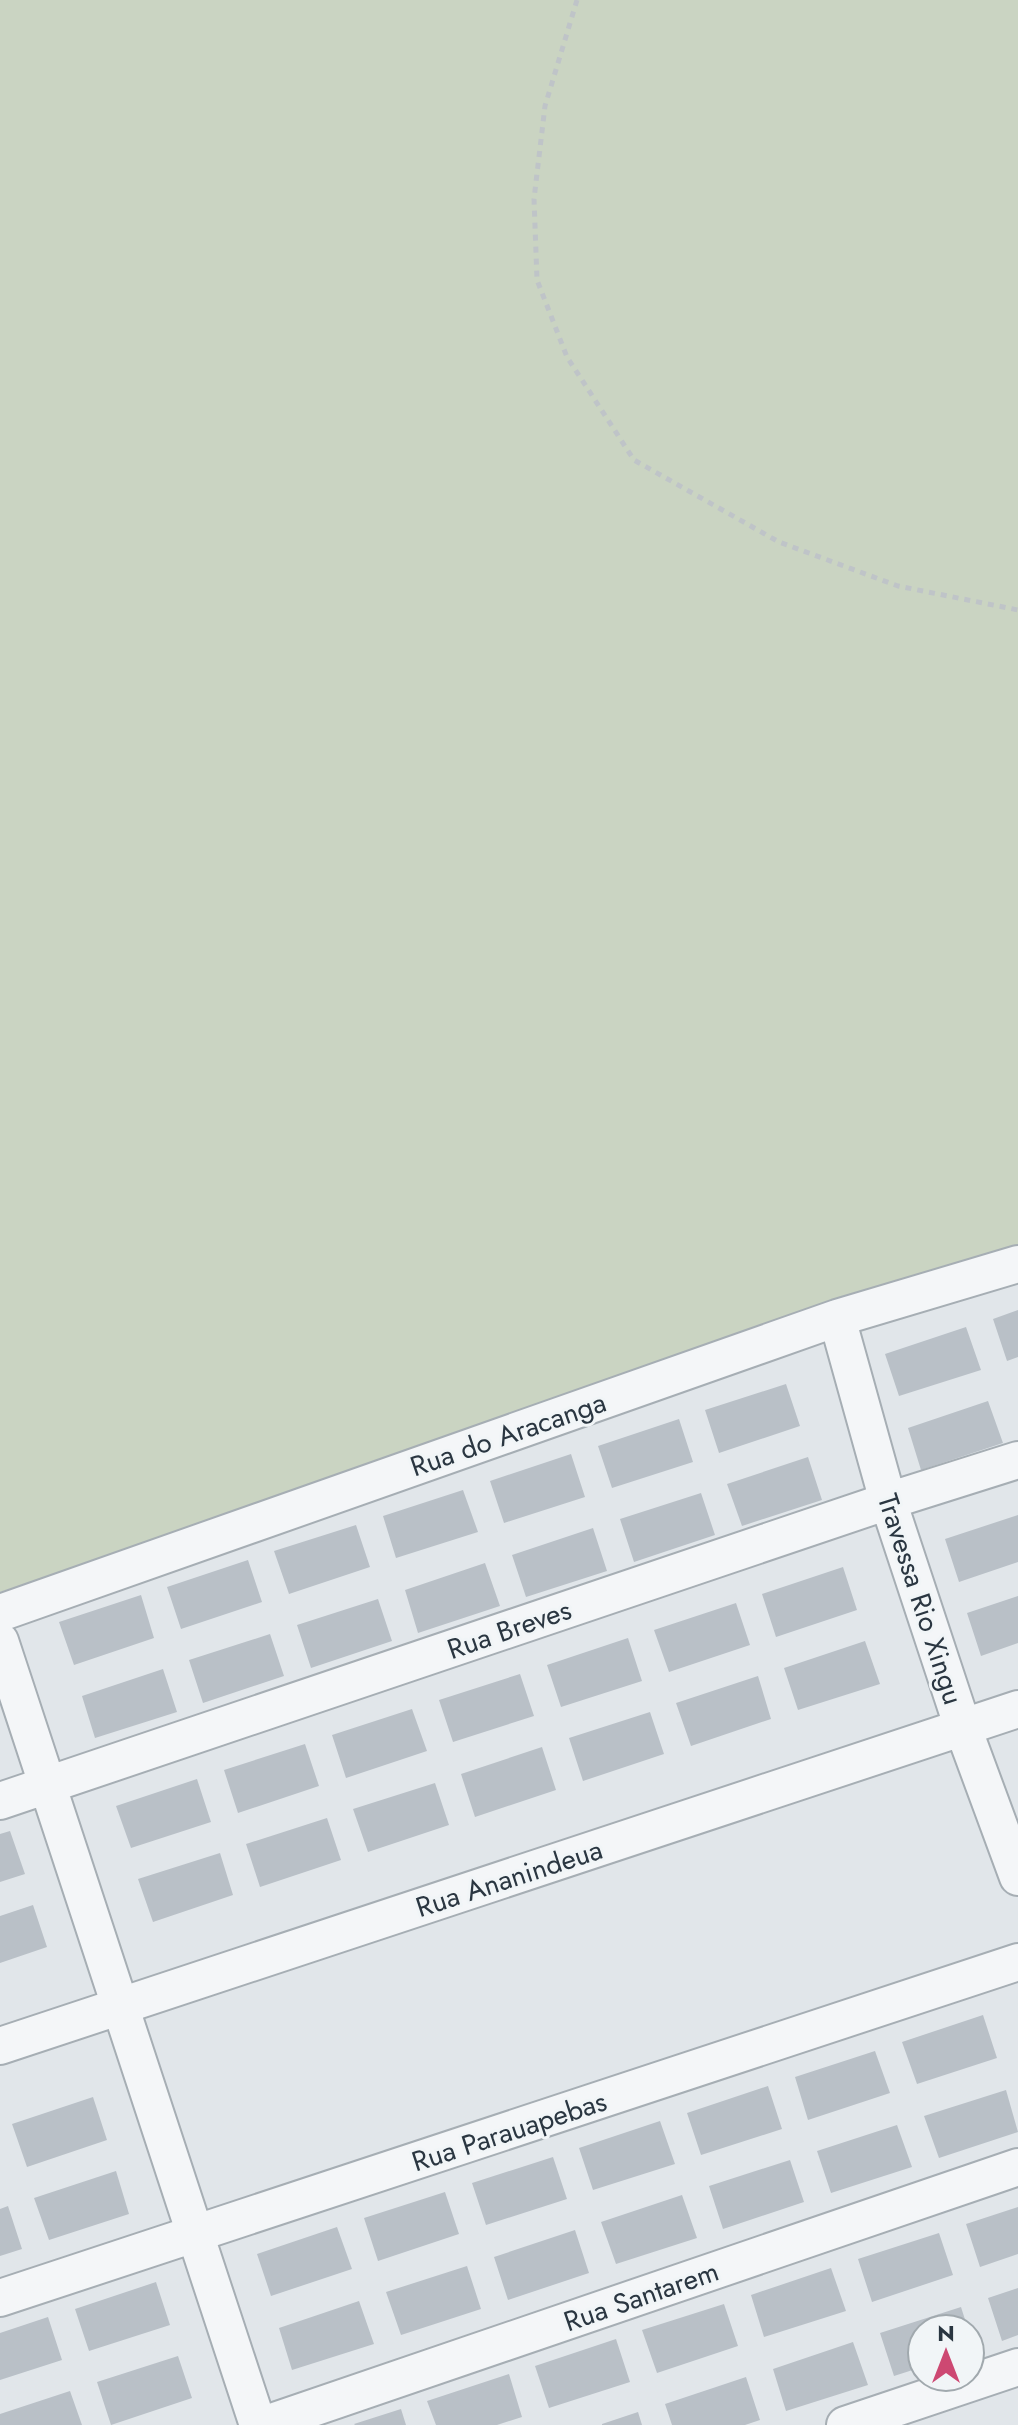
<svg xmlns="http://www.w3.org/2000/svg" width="1018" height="2425" font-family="Jost,sans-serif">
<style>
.green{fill:#cad4c2}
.building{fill:#b9c0c7}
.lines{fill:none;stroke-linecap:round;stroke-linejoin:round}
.minor-casing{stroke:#a6aeb4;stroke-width:40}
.path{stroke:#bfc4c8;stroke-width:5;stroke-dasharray:6 6;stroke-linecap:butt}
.minor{stroke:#f4f6f8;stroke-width:36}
.labels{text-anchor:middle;stroke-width:6;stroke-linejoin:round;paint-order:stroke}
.street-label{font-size:28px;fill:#2a3641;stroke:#f1f5f7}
</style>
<rect width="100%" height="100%" fill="#e1e6ea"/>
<path class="green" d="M0,0H1018V1262L0,1592Z"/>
<path class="building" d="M1018,1310V1357L1007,1361L993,1319Z
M966,1327L981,1370L899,1396L885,1354Z
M786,1384L800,1426L719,1453L705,1410Z
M988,1401L1003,1443L921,1470L908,1428Z
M679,1419L693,1462L612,1488L598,1446Z
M571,1454L585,1497L504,1523L490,1481Z
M808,1457L822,1500L742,1526L727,1484Z
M463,1490L478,1532L396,1558L383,1516Z
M701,1493L715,1535L634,1562L620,1519Z
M1018,1515V1562L959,1582L945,1539Z
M356,1525L370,1567L289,1594L274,1551Z
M593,1528L607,1571L526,1597L512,1555Z
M248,1560L262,1602L181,1629L167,1587Z
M485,1563L500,1606L418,1633L405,1590Z
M843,1567L857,1610L776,1637L762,1594Z
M141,1595L154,1638L74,1665L59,1622Z
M1018,1596V1643L981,1656L967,1613Z
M378,1599L392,1641L311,1668L297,1625Z
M736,1603L750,1645L669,1672L654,1630Z
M270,1634L284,1676L203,1703L189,1660Z
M628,1638L642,1681L561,1707L547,1665Z
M865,1641L880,1684L798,1710L784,1668Z
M163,1669L177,1712L95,1738L82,1696Z
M520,1674L534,1716L453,1742L439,1700Z
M758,1676L771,1719L691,1746L676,1703Z
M412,1709L427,1751L346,1778L332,1735Z
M650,1712L664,1754L583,1781L569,1738Z
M305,1744L319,1786L238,1813L224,1770Z
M542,1747L556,1790L475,1817L461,1774Z
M197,1779L211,1822L131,1848L116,1806Z
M435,1783L449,1825L368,1852L353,1809Z
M327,1818L341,1860L260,1887L246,1844Z
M10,1831L25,1874L0,1882V1834Z
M220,1853L233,1895L153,1922L138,1879Z
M33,1905L47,1947L0,1963V1916Z
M983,2015L997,2058L917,2084L902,2042Z
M875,2051L890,2093L808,2120L795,2077Z
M768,2086L782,2129L701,2155L687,2113Z
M1006,2090L1018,2132L939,2158L924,2116Z
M93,2097L107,2140L27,2167L12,2124Z
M660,2121L675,2164L593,2190L579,2148Z
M897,2125L912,2167L831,2193L817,2151Z
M553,2157L567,2199L486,2225L472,2183Z
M790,2160L804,2202L723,2229L709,2186Z
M116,2171L129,2214L49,2240L34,2198Z
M445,2192L459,2234L378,2261L364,2218Z
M682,2195L697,2238L616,2264L601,2222Z
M8,2206L22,2249L0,2256V2209Z
M1018,2207V2254L980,2267L966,2224Z
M337,2227L352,2269L271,2296L257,2254Z
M575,2230L589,2273L508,2300L494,2257Z
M939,2233L953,2275L872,2302L858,2259Z
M467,2266L481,2309L401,2335L386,2292Z
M831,2268L846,2311L764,2337L751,2295Z
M156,2282L170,2325L89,2351L75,2309Z
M1018,2288V2335L1002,2341L988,2298Z
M359,2301L374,2344L292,2370L279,2328Z
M724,2304L738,2346L657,2373L642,2330Z
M961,2307L968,2329H922V2367L894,2376L880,2333Z
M48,2317L62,2360L0,2380V2333Z
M616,2339L630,2382L549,2408L535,2366Z
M853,2342L868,2385L786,2411L773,2369Z
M178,2356L192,2398L111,2425L97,2382Z
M509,2374L522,2417L497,2425H436L427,2401Z
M746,2377L760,2420L745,2425H672L665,2404Z
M70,2391L82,2425H0V2414Z
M401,2409L406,2425H355L354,2424Z
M638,2412L642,2425H602V2424Z"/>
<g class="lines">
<g class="minor-casing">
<path id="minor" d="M837,1318L888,1501L963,1728L1018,1877
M0,1613L837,1318L1018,1264
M0,1641L258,2425
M0,1801L888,1501L1018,1460
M0,2046L1018,1709
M0,2298L1018,1962
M263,2425L1018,2167
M845,2425L1018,2367"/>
</g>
<path class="path" d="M577,0L545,106L534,199L537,280L567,357L634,460L779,542L898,586L1018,610"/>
<use href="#minor" class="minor"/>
</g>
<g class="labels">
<g class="street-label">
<text transform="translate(508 1434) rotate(-19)" y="10">Rua do Aracanga</text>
<text transform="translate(921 1599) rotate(72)" y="10">Travessa Rio Xingu</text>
<text transform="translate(509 1629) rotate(-19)" y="10">Rua Breves</text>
<text transform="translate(509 1878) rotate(-18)" y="10">Rua Ananindeua</text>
<text transform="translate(509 2131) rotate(-18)" y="10">Rua Parauapebas</text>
<text transform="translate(641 2296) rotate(-19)" y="10">Rua Santarem</text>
</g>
</g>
<g transform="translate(946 2353)"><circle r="38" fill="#f1f5f7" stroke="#a1a9ae" stroke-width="2"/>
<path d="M0-6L14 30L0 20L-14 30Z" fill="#cd4872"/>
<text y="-12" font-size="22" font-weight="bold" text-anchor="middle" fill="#2a3641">N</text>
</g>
</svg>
